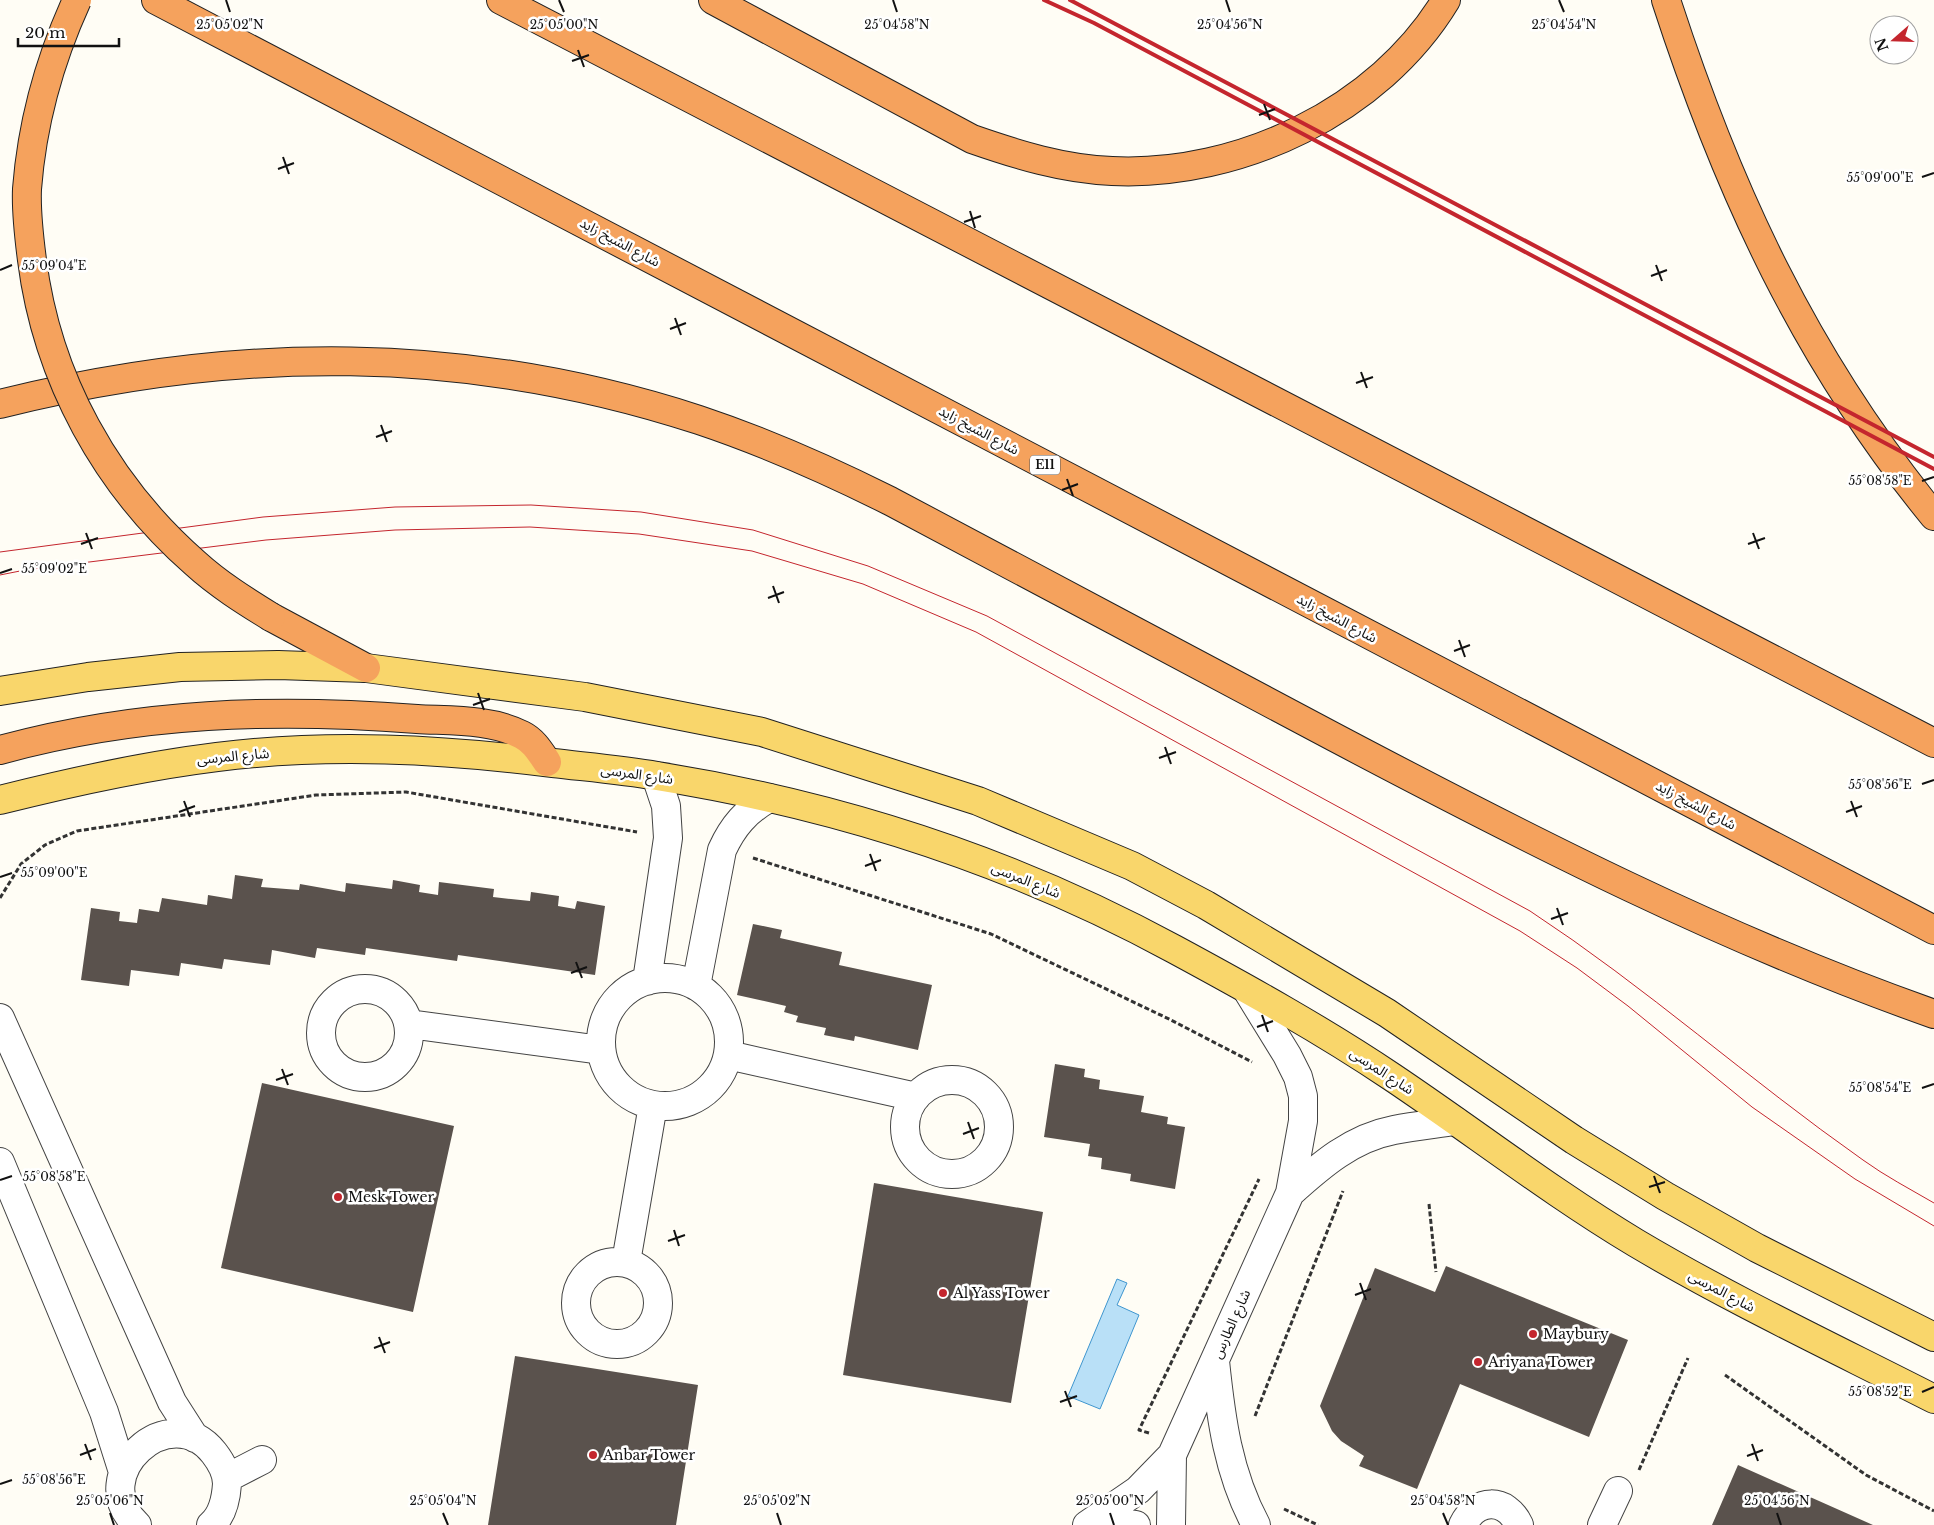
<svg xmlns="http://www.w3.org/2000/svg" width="1934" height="1525" font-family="'Libre Baskerville','Noto Sans Arabic',serif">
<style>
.water{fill:#b9e0f7;stroke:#3f96cf}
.building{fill:#5a524d}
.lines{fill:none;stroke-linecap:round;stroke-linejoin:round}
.minor-casing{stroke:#444;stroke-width:30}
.major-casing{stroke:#222;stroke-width:30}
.highway-casing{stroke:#222;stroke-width:30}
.path{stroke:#333;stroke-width:3;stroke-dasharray:5 2.5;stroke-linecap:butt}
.minor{stroke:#fff;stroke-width:28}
.major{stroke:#f9d66b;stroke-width:28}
.highway{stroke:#f5a25d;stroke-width:28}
.tram{stroke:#c4262e;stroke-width:1}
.rail{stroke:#c4262e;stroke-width:4}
.highway-bridge-casing{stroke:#222;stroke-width:30;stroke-linecap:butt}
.highway-bridge{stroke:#f5a25d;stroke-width:28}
.ticks{fill:none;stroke:#111;stroke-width:2}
.poi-dot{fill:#c4262e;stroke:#fff;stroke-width:2}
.labels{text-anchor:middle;stroke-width:5;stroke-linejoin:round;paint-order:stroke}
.shield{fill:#fff;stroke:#585858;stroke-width:1}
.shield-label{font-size:12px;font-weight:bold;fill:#111}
.street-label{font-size:14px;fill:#111;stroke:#fff}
.poi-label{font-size:14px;fill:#111;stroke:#fff;text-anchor:start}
.ticks-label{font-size:12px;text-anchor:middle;fill:#111;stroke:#fff;stroke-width:5;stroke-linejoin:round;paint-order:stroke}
</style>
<rect width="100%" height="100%" fill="#fffdf5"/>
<path class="water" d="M1117,1279L1127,1283L1117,1305L1139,1315L1100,1409L1068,1396Z"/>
<path class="building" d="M235,875L263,879L261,887L299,890L300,884L345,892L346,883L392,889L393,880L420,885L419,892L438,895L439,882L494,889L493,897L511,899L530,901L531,892L559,896L558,906L575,909L577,901L605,906L595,975L458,955L457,961L366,948L365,955L317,948L315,958L272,950L270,965L224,959L222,969L181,963L179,976L131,970L129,986L81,980L91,908L120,912L119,921L137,923L139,909L159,912L162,898L207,905L208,895L232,899Z
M753,924L782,930L780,938L842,952L839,965L932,985L918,1050L855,1036L854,1041L824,1035L826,1028L796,1022L798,1016L784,1012L786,1006L737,995Z
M1055,1064L1085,1069L1084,1077L1100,1080L1099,1089L1144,1096L1141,1112L1168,1117L1167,1124L1185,1127L1175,1189L1130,1181L1131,1174L1101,1169L1102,1158L1088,1156L1090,1144L1044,1137Z
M262,1083L454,1126L413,1312L221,1268Z
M874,1183L1043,1212L1011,1403L843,1375Z
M1446,1266L1628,1340L1589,1437L1460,1384L1417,1489L1359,1466L1364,1456L1341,1441L1332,1431L1320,1406L1375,1268L1435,1292Z
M515,1356L698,1385L676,1525H488Z
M1738,1465L1873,1525H1712Z"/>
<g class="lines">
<g class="minor-casing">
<path id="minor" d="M601 1042a64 64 0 1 1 128 0a64 64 0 1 1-128 0Z
M647,981L668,838L666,806L656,776
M696,986L722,850C733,826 746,811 769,798
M321 1033a44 44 0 1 1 88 0a44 44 0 1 1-88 0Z
M0,1018L172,1402L195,1438
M409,1024L601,1050
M728,1055L916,1097
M905 1127a47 47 0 1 1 94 0a47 47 0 1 1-94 0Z
M0,1162L104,1412L123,1472
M1290,1193C1321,1165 1352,1138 1394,1130C1414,1126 1435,1124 1455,1121
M576 1303a41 41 0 1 1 82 0a41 41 0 1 1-82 0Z
M626,1262L653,1105
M1215,1361C1221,1419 1228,1473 1256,1525
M227,1478L262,1460
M137,1525C84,1475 170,1397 214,1453C221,1462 227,1472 227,1484C226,1499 223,1515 211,1525
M1087,1525L1138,1490L1172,1455L1290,1193L1303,1121V1096L1298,1077L1287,1055L1247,990
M1091,1525L1109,1521L1136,1525
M1171,1525L1172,1455
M1463,1525C1476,1498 1506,1497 1519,1525
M1602,1525L1618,1491"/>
</g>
<g class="major-casing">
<path id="major" d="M0,691L88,677L180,667L278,665L366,668L585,697L762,732L978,801L1132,866L1206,905L1387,1013L1574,1140L1665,1196L1757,1248L1934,1337
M0,800C71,782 144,766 217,757C329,743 441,749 553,763C587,767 623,770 657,776C837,805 1014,862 1174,949C1248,989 1322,1030 1392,1077C1474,1132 1551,1192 1636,1243C1732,1300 1834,1348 1934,1399"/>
</g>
<g class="highway-casing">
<path id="highway" d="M156,0L1934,930
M501,0L1934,743
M713,0L972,139C1018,155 1063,169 1112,171C1239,177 1379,111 1446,0
M1666,0C1728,191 1806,360 1934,516
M0,404C236,345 466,344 699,420C765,442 828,470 890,501C1038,580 1186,658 1334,737C1529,840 1726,941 1934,1014
M271,617L366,668
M0,750C139,712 275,708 417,719C451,721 491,719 522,735C534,741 540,752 547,762"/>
</g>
<path class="path" d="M753,858L991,934L1171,1020L1252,1062
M0,898L21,864L45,845L77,831L316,795L406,792L637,832
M1429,1204L1436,1272
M1725,1375L1866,1475L1934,1511
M1255,1416L1343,1191
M1149,1433L1139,1430L1259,1179
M1639,1470L1688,1358
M1284,1509L1318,1525"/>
<use href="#minor" class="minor"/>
<use href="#major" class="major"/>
<use href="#highway" class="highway"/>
<path class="tram" d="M0,552L263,517L395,507L531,505L641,512L753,530L868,566L987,616L1530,911C1646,987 1749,1080 1863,1160C1885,1176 1910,1189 1934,1203
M0,575L25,570L266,540L395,530L530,527L639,534L752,551L863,584L976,632L1520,931L1577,968L1628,1006L1752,1107L1855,1179L1934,1226"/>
<path class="rail" d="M1044,0L1094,23L1934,469
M1070,0L1934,457"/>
<g class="highway-bridge-casing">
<path id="highway-bridge" d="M77,0C50,59 32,124 27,189C26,212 29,237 32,260C47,378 106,485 195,563C218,584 245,601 271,617"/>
</g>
<use href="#highway-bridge" class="highway-bridge"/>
</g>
<path class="ticks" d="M226,0L230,12M559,0L564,12M893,0L897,12M1226,0L1230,12M1559,0L1564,12M578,50L584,67M572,61L589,55M1264,104L1270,120M1259,115L1275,109M283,157L289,174M278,169L294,163M1922,177L1934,173M970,211L975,228M964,222L981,216M1656,265L1662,281M0,270L12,265M1651,276L1667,270M675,318L681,335M670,329L686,323M1361,372L1367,388M1356,383L1373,377M381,425L387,442M376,437L392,431M1067,479L1073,496M1922,481L1934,477M1062,490L1078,484M86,533L92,549M1753,533L1759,549M81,544L98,538M1748,544L1765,538M0,573L12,569M773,586L779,603M768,598L784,592M1459,640L1465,657M1454,651L1470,645M478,693L484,710M473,705L490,699M1165,747L1171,764M1159,758L1176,752M1922,784L1934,780M184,801L190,817M1851,801L1857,817M179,812L195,806M1846,812L1862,806M870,854L876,871M865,866L881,860M0,877L12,873M1557,908L1563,925M1551,919L1568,913M576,962L582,978M571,973L587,967M1262,1015L1268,1032M1257,1027L1273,1021M282,1069L288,1085M276,1080L293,1074M1922,1088L1934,1084M968,1122L974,1139M963,1134L979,1128M1654,1176L1660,1193M0,1180L12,1176M1649,1187L1665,1182M674,1230L679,1246M668,1241L685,1235M1360,1283L1366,1300M1355,1295L1371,1289M379,1337L385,1353M374,1348L390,1342M1065,1391L1071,1407M1922,1392L1934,1387M1060,1402L1077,1396M85,1444L91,1460M1752,1444L1758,1461M80,1455L96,1449M1747,1456L1763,1450M0,1484L12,1480M110,1513L114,1525M443,1513L448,1525M777,1513L781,1525M1110,1513L1114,1525M1443,1513L1448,1525M1777,1513L1781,1525"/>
<g class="poi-dot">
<circle cx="338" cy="1197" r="5"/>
<circle cx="943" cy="1293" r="5"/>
<circle cx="1533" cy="1334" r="5"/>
<circle cx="1478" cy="1362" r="5"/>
<circle cx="593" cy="1455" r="5"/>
</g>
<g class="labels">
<rect class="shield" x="1030" y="455.5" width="30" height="19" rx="4"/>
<g class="shield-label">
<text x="1045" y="469">E11</text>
</g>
<g class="street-label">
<text transform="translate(620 242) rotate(28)" y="5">شارع الشيخ زايد</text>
<text transform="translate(979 430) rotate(28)" y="5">شارع الشيخ زايد</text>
<text transform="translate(1337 618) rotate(28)" y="5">شارع الشيخ زايد</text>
<text transform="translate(233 756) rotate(-5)" y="5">شارع المرسى</text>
<text transform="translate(637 774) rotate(8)" y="5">شارع المرسى</text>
<text transform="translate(1696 805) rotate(28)" y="5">شارع الشيخ زايد</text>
<text transform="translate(1026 880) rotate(22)" y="5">شارع المرسى</text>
<text transform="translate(1382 1071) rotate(33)" y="5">شارع المرسى</text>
<text transform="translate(1722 1291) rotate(28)" y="5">شارع المرسى</text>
<text transform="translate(1231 1324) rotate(-66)" y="5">شارع الطارس</text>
</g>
<g class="poi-label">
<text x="348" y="1202">Mesk Tower</text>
<text x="953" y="1298">Al Yass Tower</text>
<text x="1543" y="1339">Maybury</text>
<text x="1488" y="1367">Ariyana Tower</text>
<text x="603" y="1460">Anbar Tower</text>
</g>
</g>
<g class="ticks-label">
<text x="230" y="29">25°05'02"N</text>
<text x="564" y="29">25°05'00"N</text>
<text x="897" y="29">25°04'58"N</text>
<text x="1230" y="29">25°04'56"N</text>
<text x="1564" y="29">25°04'54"N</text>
<text x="1880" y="182">55°09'00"E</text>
<text x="54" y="270">55°09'04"E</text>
<text x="1880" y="485">55°08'58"E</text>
<text x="54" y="573">55°09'02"E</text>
<text x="1880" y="789">55°08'56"E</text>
<text x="54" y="877">55°09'00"E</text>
<text x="1880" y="1092">55°08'54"E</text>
<text x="54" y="1181">55°08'58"E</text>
<text x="1880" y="1396">55°08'52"E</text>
<text x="54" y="1484">55°08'56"E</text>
<text x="110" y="1505">25°05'06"N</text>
<text x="443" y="1505">25°05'04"N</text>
<text x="777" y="1505">25°05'02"N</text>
<text x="1110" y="1505">25°05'00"N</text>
<text x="1443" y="1505">25°04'58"N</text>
<text x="1777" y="1505">25°04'56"N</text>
</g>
<g transform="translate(1894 40) rotate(250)"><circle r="24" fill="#ffffff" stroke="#a0a0a0"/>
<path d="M0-4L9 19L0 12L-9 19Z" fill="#c4262e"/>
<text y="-8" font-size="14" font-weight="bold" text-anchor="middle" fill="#111111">N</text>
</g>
<path d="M18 38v8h101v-8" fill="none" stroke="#111111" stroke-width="2.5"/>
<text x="25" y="38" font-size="15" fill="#111111" stroke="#ffffff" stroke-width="4" paint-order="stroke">20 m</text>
</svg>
